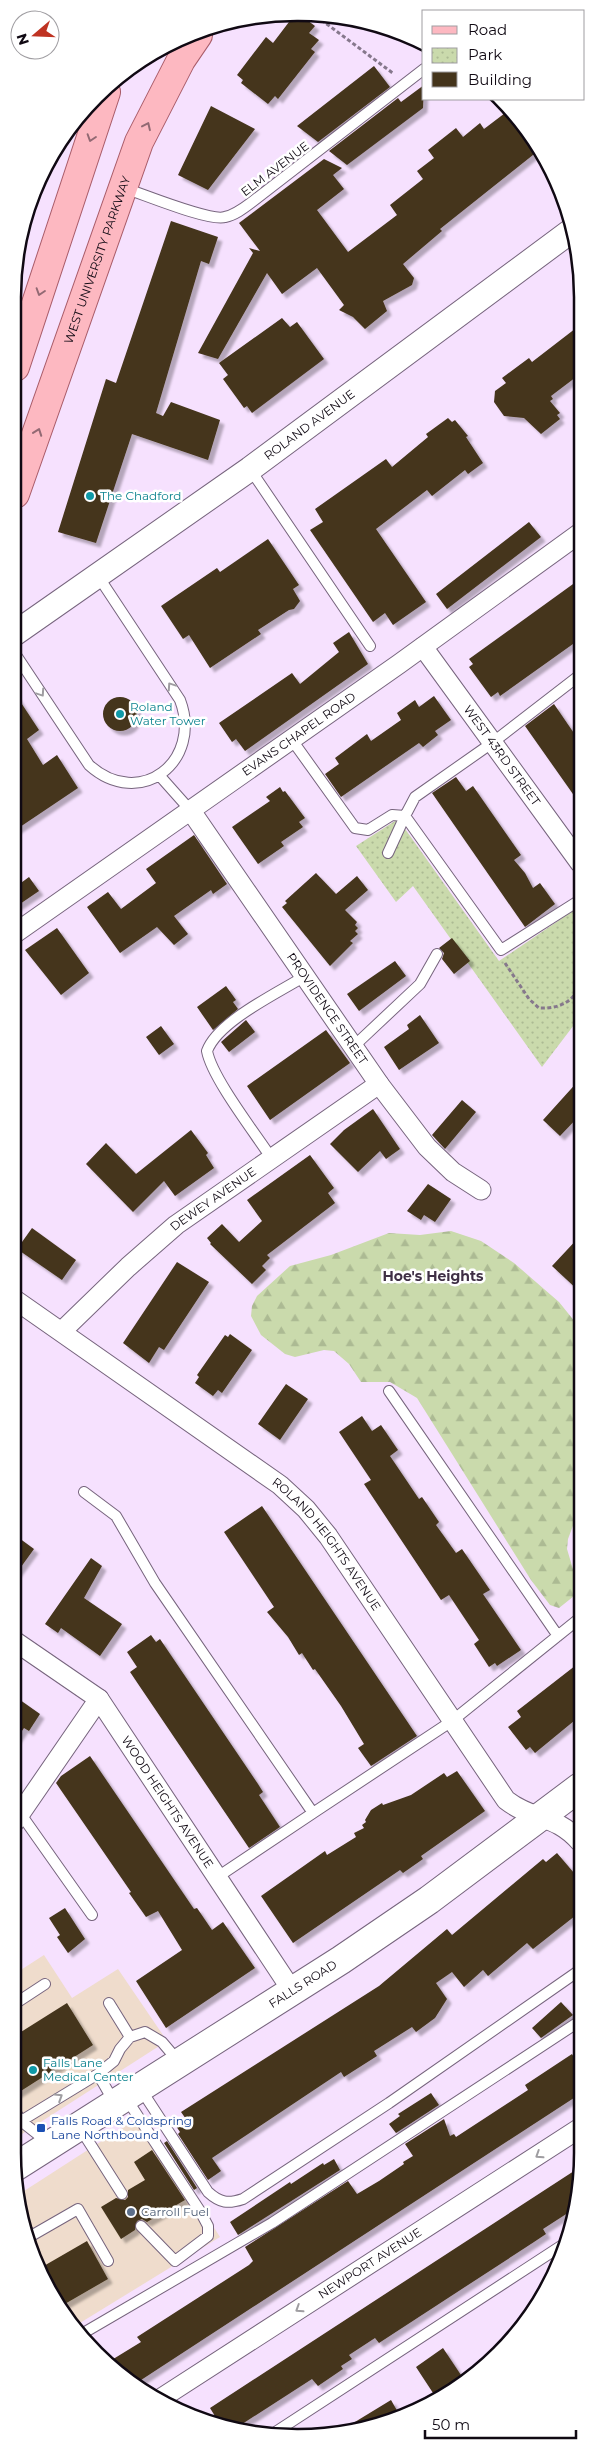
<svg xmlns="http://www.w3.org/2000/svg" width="595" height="2450" font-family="Montserrat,sans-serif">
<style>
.commercial{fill:#efdccc}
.forest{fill:url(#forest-firs)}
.park{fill:url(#park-dots)}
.building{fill:#44341b;filter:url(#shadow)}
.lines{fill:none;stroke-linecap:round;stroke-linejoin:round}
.service-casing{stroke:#76647d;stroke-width:12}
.minor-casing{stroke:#76647d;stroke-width:21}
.tertiary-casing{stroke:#76647d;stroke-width:26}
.secondary-casing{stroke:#76647d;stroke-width:30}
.primary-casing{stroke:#a95c69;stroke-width:30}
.path{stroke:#86788c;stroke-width:3;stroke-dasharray:4 2.5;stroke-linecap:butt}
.service{stroke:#fff;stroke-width:10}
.minor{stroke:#fff;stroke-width:19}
.tertiary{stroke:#fff;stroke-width:24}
.secondary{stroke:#fff;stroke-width:28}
.primary{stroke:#fdb8c1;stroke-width:28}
.oneway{stroke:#926973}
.oneway2{stroke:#9f9da1}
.culture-dot{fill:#0f9aa8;stroke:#fff;stroke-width:2}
.transit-dot{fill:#1a4fb4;stroke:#fff;stroke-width:2}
.service-dot{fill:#5c6f8a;stroke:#fff;stroke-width:2}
.labels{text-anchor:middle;stroke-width:5;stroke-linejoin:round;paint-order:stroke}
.street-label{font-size:12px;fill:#100913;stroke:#fff}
.culture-label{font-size:12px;fill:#0d838f;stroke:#fff;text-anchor:start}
.transit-label{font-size:12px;fill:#164399;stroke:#fff;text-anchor:start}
.service-label{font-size:12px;fill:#4e5e75;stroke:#fff;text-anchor:start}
.neighbourhood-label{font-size:14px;font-weight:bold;fill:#3f2f45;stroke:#fff}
.rim{fill:none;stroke:#100913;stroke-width:2.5}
</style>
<defs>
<pattern id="forest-firs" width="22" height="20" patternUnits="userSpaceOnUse" patternTransform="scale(1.25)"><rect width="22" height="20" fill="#cadaac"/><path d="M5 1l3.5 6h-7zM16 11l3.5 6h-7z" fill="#acba93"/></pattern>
<pattern id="park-dots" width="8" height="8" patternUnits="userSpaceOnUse" patternTransform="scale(1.25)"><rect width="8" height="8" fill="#cadaac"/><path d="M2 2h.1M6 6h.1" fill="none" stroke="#acba93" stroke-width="1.8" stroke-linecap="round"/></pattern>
<filter id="shadow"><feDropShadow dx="4.5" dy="4.5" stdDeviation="1" flood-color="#0004"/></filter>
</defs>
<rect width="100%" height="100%" fill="#f6e1fe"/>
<path class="commercial" d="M44,1955L72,1998L118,1969L167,2041L22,2134L13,2137V1975Z
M142,2115L220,2237L75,2326L34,2261L21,2193Z"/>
<path class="forest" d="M451,1231L481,1241L514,1263L559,1302L580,1328V1507L568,1539L567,1549L578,1586L574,1596L559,1608L550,1605L531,1580L417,1398L390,1382H361L349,1364L334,1351L324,1350L295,1357L285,1354L261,1335L251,1316L252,1306L257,1296L290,1266L331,1255L389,1233L420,1235Z"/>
<path class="park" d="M398,819L499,961L577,908L580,912V1017L542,1067L413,886L396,902L356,846Z"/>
<path class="building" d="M303,17L315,26L309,33L319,40L311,49L315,52L278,99L275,96L268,104L241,83L243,80L237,75L266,37L273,43L292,18Z
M374,66L390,87L318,142L297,126Z
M424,85L423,108L347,165L329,151L398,98L401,102Z
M211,106L255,129L208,190L178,175Z
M509,110L538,151L440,229L442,231L403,264L414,278L412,285L383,301L387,311L365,329L353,317L339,310L344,305L317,268L282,294L267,273L218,359L198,353L253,253L249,248L260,251L239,223L324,159L342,168L333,175L344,189L317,210L348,252L397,215L390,205L423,179L417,171L434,158L428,150L456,128L463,137L480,123L484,129Z
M171,221L218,237L209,264L201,261L156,413L163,416L171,402L220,420L208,460L132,434L96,543L58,532L106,379L116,383Z
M282,318L290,327L297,322L324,359L252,413L247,406L244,408L223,379L228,375L219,363Z
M580,325V374L551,396L553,399L550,401L560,413L557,415L560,419L541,434L524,418L504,416L494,402L495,391L506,383L502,378L529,358L532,362Z
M448,418L452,422L455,420L468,436L466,437L483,463L468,474L465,470L432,496L427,490L376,529L426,602L393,625L385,613L373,622L310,530L323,522L315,509L386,459L392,467L428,437L426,434Z
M529,522L541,537L447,609L436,594Z
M268,539L299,585L293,589L300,601L294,609L289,610L258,630L261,634L210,668L189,635L183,639L161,606L217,568L220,572Z
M580,579V639L500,696L498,692L491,697L469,667L473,664L469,659Z
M349,632L368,664L245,751L236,739L232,742L219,723L292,673L300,684L339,652L333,643Z
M14,692L39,730L27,739L43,765L57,755L78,788L14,831Z
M434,696L451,720L435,731L438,735L423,747L419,743L341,797L325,774L339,764L335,758L367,734L371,741L401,720L397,713L415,700L419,707Z
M103 714a17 17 0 1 1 34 0a17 17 0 1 1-34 0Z
M554,704L580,742V804L525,726Z
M456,777L466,791L473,786L521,855L514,860L525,873L533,888L540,883L555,904L525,927L432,793Z
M280,787L283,792L285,791L305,818L299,822L303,827L281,842L284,846L258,864L232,827L270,801L266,797Z
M194,835L227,884L213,894L211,890L174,916L188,934L174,945L157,927L120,953L87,907L108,892L121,909L156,883L146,869Z
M316,873L336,894L357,876L368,890L345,910L357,922L355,925L358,928L355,931L358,934L350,941L353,943L330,966L282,907L287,903L285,901Z
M29,877L39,891L14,908V888Z
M57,928L89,973L61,995L25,950Z
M452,938L470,961L454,974L442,959L444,953L439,948Z
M395,961L406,976L359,1011L347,994Z
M226,986L236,1000L233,1002L238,1009L213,1030L197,1007Z
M420,1015L439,1043L399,1070L384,1047L409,1029L407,1025Z
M246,1020L255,1032L229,1052L221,1042Z
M161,1026L174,1044L159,1055L146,1037Z
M326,1030L350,1063L270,1120L247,1086Z
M580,1079V1115L560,1136L543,1120Z
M462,1100L476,1112L445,1149L432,1135Z
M373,1109L400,1149L386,1159L380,1151L358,1172L330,1144L344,1130Z
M191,1130L208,1153L206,1155L214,1168L175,1196L164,1181L133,1212L86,1164L106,1143L136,1174Z
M310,1155L334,1188L328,1193L335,1203L267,1255L270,1258L262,1266L266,1270L252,1284L210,1244L211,1243L207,1238L222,1224L239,1242L262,1221L247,1200Z
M428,1184L451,1199L435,1222L424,1215L421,1220L407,1211Z
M32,1228L76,1260L62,1280L17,1249Z
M580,1236V1292L552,1266Z
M177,1262L209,1282L164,1350L159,1347L149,1363L123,1343Z
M230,1334L252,1350L222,1393L218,1390L213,1396L195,1383L199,1377L197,1375L225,1335L228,1337Z
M286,1384L308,1399L280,1440L258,1424Z
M362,1416L372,1431L381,1425L398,1450L390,1456L419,1499L422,1497L439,1522L436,1525L456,1553L462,1549L490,1590L483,1594L521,1650L497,1666L495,1663L489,1667L474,1644L479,1640L449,1595L441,1600L364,1484L371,1480L339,1432Z
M262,1506L417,1736L371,1766L358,1748L364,1744L341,1706L315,1669L313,1670L302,1653L299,1655L288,1637L267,1612L274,1607L224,1532Z
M19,1538L34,1549L13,1578V1547Z
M91,1558L102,1566L84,1598L122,1624L100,1656L61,1628L58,1633L45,1624Z
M151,1635L156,1642L160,1639L258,1784L263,1792L259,1795L280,1827L249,1848L130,1672L137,1667L127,1652Z
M580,1662V1706L575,1710L580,1716L535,1753L530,1747L526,1750L508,1727L521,1717L517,1711Z
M13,1695L40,1714L29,1731L24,1728L13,1744Z
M90,1756L194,1909L197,1908L212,1930L223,1922L255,1968L166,2028L136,1981L182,1950L158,1911L146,1917L129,1893L131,1892L56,1783L61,1776Z
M457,1771L485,1811L421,1856L423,1859L403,1873L400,1870L293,1943L261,1896L325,1851L327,1855L356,1837L354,1833L364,1828L362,1825L366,1822L365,1820L371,1810L382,1803L383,1805L411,1795L444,1773L447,1777Z
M557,1853L580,1880V1912L533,1949L527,1943L488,1976L483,1970L464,1987L452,1972L436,1983L447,1999L435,2018L416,2032L412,2027L374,2051L377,2056L344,2077L341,2072L212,2158L221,2171L208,2180L178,2134L180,2132L176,2126L186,2119L181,2112L379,1986L447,1929L452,1935L543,1859L546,1862Z
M65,1908L85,1939L68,1953L57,1937L60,1935L49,1918Z
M561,2002L573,2015L541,2038L532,2028Z
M67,2003L93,2045L13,2096V2037Z
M572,2054L580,2067V2094L138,2382L110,2361L141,2342L137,2337L249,2265L253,2261L245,2247L348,2181L357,2194L379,2181L404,2164L403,2162L413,2156L405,2144L444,2119L450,2136L454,2134L456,2137L528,2090L525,2085Z
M431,2093L439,2105L396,2133L389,2124L400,2116L398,2114Z
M167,2141L197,2188L194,2190L164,2143Z
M152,2150L185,2200L147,2222L142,2219L137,2221L135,2230L121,2239L101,2207L116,2198L125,2200L128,2197V2190L145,2180L134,2162Z
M334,2159L340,2170L238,2235L230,2222L290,2182L291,2184L323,2163L324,2165Z
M574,2171L580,2180V2190L574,2209L543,2229L546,2234L534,2242L379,2343L375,2338L349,2355L352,2359L341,2366L343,2369L318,2386L312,2379L239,2426L218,2421L210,2408Z
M87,2241L108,2279L63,2305L42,2267Z
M443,2348L465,2381L435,2396L416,2367Z
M391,2400L399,2414L372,2428L352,2430L350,2425Z"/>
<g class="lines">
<g class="service-casing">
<path id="service" d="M124,188C143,194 210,222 225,217C235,215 244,208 252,202L424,69
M250,469L370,646
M14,652L89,765C140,811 203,761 180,700L98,576
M292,740L355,828L368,830L392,815L405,816L388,853
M159,775L191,811
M580,900L501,950L405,816L415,797L492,743L580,675
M353,1047L420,984L437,954
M272,1159C255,1133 212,1078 207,1051C218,1021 278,993 305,976
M389,1391L558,1636
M84,1492L116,1516L155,1583L313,1813L452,1721L580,1618
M20,1813L92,1915
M216,1878L313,1813
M109,2003L130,2037
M13,2005L45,1984
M140,2088L208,2192C220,2203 228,2204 243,2199L389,2103L580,1970
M126,2098L200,2211L208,2226V2236L175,2261L141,2226
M114,2102L98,2074L114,2061L120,2049L130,2037L145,2032L162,2042L179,2062
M13,2108L21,2121L50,2144
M21,2121L98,2074
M80,2128L122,2194
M28,2231L31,2236L78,2209L108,2261
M80,2335L272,2223L580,2021
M271,2435L561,2246"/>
</g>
<g class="minor-casing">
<g id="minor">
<path id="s1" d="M423,647L580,863"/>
<path id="s2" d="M191,811L379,1084L427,1147L453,1172L481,1190"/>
<path id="s3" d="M14,934L399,664L580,533"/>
<path id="s4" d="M14,1299L280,1485L306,1509L328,1536L506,1800C533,1821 556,1814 580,1842"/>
<path id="s5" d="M62,1331L128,1267L176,1225L379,1084"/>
<path id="s6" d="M13,1640L99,1699L293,1992"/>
<path d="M13,1824L99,1699"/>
<path id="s7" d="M160,2399L580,2128"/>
</g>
</g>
<g class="tertiary-casing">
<g id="tertiary">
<path id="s8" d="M14,634L250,469L571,231"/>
</g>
</g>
<g class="secondary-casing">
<g id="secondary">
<path id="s9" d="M15,2167L341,1960L429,1900L580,1787"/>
</g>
</g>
<g class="primary-casing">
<g id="primary">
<path d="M15,367L106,92"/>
<path id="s10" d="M15,494L139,142L181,60L198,35"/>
</g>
</g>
<path class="path" d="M316,16L394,74
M574,954L580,967
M505,963L529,999L539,1008C557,1009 574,1003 580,984"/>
<use href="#service" class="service"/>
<use href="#minor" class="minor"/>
<use href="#tertiary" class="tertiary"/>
<use href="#secondary" class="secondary"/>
<use href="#primary" class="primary"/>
</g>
<defs><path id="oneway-chevron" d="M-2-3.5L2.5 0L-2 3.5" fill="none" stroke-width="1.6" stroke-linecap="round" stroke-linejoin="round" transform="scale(1.25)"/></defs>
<g class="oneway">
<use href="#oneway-chevron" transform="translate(147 126) rotate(-65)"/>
<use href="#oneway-chevron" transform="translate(91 138) rotate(108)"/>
<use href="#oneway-chevron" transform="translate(40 292) rotate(108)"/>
<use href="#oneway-chevron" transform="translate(38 432) rotate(-70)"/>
</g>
<g class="oneway2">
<use href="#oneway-chevron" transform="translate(171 686) rotate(-124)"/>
<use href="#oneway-chevron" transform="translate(41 693) rotate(56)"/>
<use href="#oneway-chevron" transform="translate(59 2097) rotate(-32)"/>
<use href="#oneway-chevron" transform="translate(539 2155) rotate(147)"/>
<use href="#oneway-chevron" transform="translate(299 2309) rotate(147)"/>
</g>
<g class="culture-dot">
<circle cx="90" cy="496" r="5"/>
<circle cx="120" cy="714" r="5"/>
<circle cx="33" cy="2070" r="5"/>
</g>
<rect class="transit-dot" x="36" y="2123" width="10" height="10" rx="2.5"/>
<circle class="service-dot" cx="131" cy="2212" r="5"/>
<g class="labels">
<g class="street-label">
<text transform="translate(275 169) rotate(-37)" y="4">ELM AVENUE</text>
<text dy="4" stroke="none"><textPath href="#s10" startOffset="248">WEST UNIVERSITY PARKWAY</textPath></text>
<text dy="4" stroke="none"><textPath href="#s8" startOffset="362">ROLAND AVENUE</textPath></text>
<text dy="4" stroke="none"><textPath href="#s3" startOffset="348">EVANS CHAPEL ROAD</textPath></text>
<text dy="4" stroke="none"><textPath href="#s1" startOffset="134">WEST 43RD STREET</textPath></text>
<text dy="4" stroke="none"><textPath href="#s2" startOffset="240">PROVIDENCE STREET</textPath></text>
<text dy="4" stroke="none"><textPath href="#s5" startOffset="201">DEWEY AVENUE</textPath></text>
<text dy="4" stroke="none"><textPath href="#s4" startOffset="400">ROLAND HEIGHTS AVENUE</textPath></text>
<text dy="4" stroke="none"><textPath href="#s6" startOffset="228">WOOD HEIGHTS AVENUE</textPath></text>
<text dy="4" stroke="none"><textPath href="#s9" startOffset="341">FALLS ROAD</textPath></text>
<text dy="4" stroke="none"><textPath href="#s7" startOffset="250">NEWPORT AVENUE</textPath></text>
</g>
<g class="culture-label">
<text x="100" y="500">The Chadford</text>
<text x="130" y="711">Roland<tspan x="130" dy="14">Water Tower</tspan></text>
<text x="43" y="2067">Falls Lane<tspan x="43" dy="14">Medical Center</tspan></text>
</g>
<g class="transit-label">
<text x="51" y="2125">Falls Road &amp; Coldspring<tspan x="51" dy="14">Lane Northbound</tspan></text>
</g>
<g class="service-label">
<text x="141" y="2216">Carroll Fuel</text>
</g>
<g class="neighbourhood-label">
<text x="433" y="1281">Hoe's Heights</text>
</g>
</g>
<path d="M0 0H595V2450H0ZM297 21H298A276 276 0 0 1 574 297V2153A276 276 0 0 1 298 2429H297A276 276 0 0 1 21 2153V297A276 276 0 0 1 297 21Z" fill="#fff" fill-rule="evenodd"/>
<path class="rim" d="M297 21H298A276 276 0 0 1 574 297V2153A276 276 0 0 1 298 2429H297A276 276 0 0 1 21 2153V297A276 276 0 0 1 297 21Z"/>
<rect x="422" y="10" width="162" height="90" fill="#ffffff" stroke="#9f9da1"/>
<rect x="432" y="26" width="25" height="8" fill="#fdb8c1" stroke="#9f9da1"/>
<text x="468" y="35" font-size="15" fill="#100913">Road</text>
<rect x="432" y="48" width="25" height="15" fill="url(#park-dots)" stroke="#9f9da1"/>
<text x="468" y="60" font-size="15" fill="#100913">Park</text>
<rect x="432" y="72" width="25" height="15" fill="#44341b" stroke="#9f9da1"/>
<text x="468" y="85" font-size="15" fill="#100913">Building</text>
<g transform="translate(35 35) rotate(251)"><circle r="24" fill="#ffffff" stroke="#9f9da1"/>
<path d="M0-4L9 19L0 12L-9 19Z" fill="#bf3322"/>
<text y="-8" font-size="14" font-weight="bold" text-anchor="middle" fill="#100913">N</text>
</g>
<path d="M425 2430v8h151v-8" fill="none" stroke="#100913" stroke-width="2.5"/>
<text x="432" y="2430" font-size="15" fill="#100913" stroke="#ffffff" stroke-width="4" paint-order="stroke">50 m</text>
</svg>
